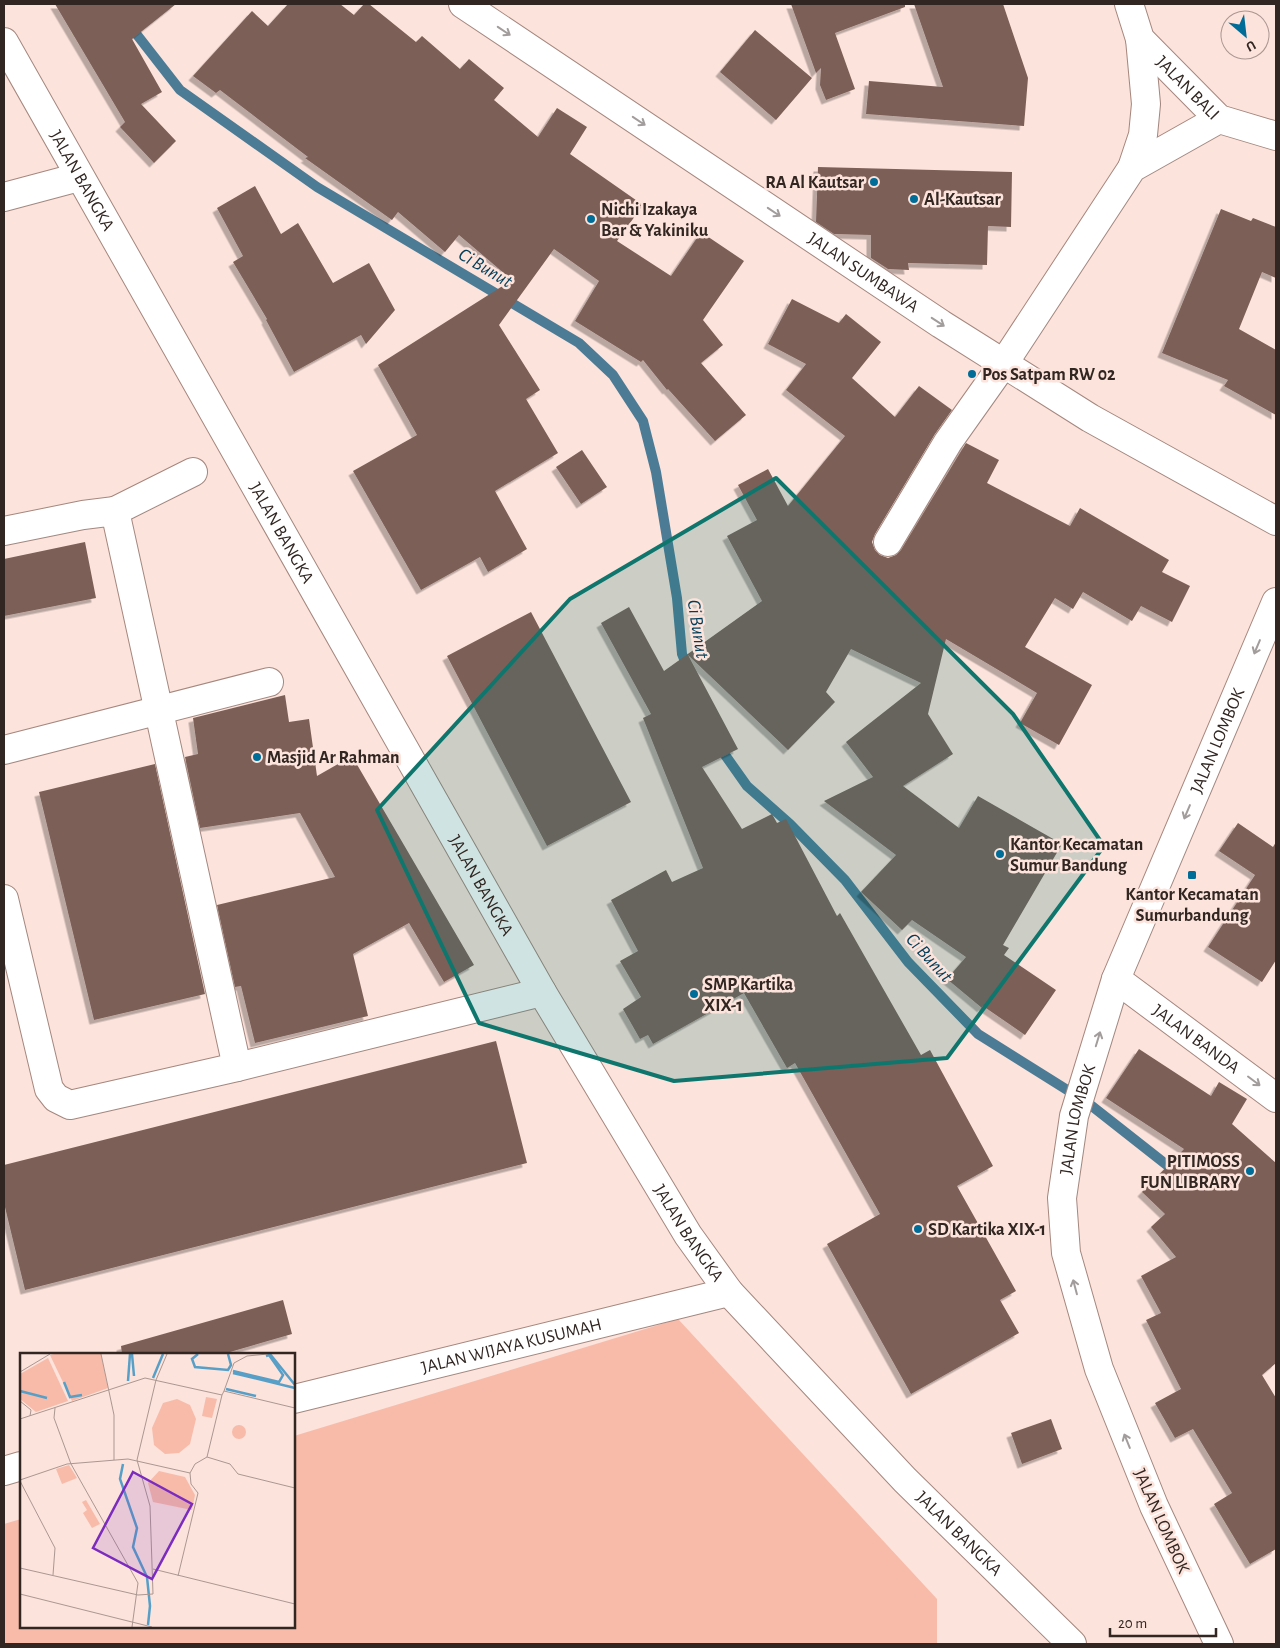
<svg xmlns="http://www.w3.org/2000/svg" width="1280" height="1648" font-family="'Alegreya Sans',sans-serif">
<style>
.green{fill:#f8bba9}
.lines{fill:none;stroke-linecap:round;stroke-linejoin:round}
.stream{stroke:#4c7b96;stroke-width:10}
.building{fill:#7b6058;filter:url(#shadow)}
.minor-casing{stroke:#a4877f;stroke-width:30}
.tertiary-casing{stroke:#a4877f;stroke-width:30}
.minor{stroke:#fff;stroke-width:28}
.tertiary{stroke:#fff;stroke-width:28}
.oneway{stroke:#a29d9c}
.marked{fill:#0f766e;fill-opacity:0.2;stroke:#0f766e;stroke-width:4;stroke-linejoin:round}
.poi-dot{fill:#006d99;stroke:#fce3db;stroke-width:2}
.labels{text-anchor:middle;stroke-width:5;stroke-linejoin:round;paint-order:stroke}
.street-label{font-size:18px;fill:#312622;stroke:#fce3db}
.poi-label{font-size:18px;font-weight:bold;fill:#312622;stroke:#fce3db;text-anchor:start}
.water-label{font-size:19px;font-style:italic;fill:#003d59;stroke:#fce3db}
.inset-river{fill:none;stroke:#589fc7;stroke-width:2.5}
.inset-road{fill:none;stroke:#ab9791;stroke-width:1}
.view{fill:#7b2cbf;fill-opacity:0.15;stroke:#7b2cbf;stroke-width:2.5}
.inset-edge{fill:none;stroke:#312622;stroke-width:2.5}
</style>
<defs>
<filter id="shadow"><feDropShadow dx="-4.5" dy="4.5" stdDeviation="0" flood-color="#0004"/></filter>
</defs>
<rect width="100%" height="100%" fill="#fce3db"/>
<path class="green" d="M678,1319L937,1599V1644H4V1524L21,1519V1627H294V1436Z"/>
<g class="lines">
<path class="stream" d="M113,4L180,90L317,187L579,343L613,375L643,421L656,472L677,598L682,654L688,669
M718,745L747,786L790,824L845,880L908,962L978,1034L1088,1103L1177,1173"/>
</g>
<path class="building" d="M55,4H176L132,39L162,92L141,104L176,141L154,163L120,127L125,122Z
M288,4H340L354,15L364,4H369L416,42L422,36L460,69L469,59L504,88L494,100L538,137L557,108L587,127L570,154L643,205L617,241L671,276L701,232L744,261L703,320L723,345L701,363L746,415L715,441L668,389L667,390L643,360L641,362L575,321L599,281L554,249L499,325L540,390L526,399L558,453L495,491L527,549L488,572L480,557L421,590L353,471L417,435L378,365L512,280L459,235L445,252L398,212L392,220L305,158L308,157L220,90L216,93L193,76L252,11L268,26Z
M791,4H905V7L835,33L855,89L826,100L820,85L821,68L816,73Z
M914,4H1003L1028,78L1024,126L866,114L869,81L943,87Z
M755,30L812,78L776,120L720,72Z
M818,167L1012,172L1011,227L988,226L987,265L908,263L909,270L888,269L871,258V235L834,234L816,222Z
M255,186L281,234L298,223L333,283L369,263L395,310L366,344L361,335L294,372L266,320L267,319L233,262L243,256L217,208Z
M1221,209L1251,221L1253,218L1276,227V278L1262,272L1239,329L1276,350V415L1224,386L1228,380L1162,353Z
M792,299L839,323L846,314L881,342L852,378L895,417L919,386L952,410L935,434L875,534L872,542L875,550L880,555L888,558L896,555L901,550L966,443L999,460L987,483L1070,526L1080,508L1169,560L1162,572L1190,586L1172,622L1141,606L1132,621L1083,592L1073,609L1055,598L1025,647L1092,685L1059,745L1020,723L1037,693L946,639L928,714L953,754L903,786L959,828L978,796L1062,844L1003,945L1009,948L1004,955L1056,990L1025,1035L983,1006L982,1008L947,979L966,957L912,920L902,930L861,892L896,855L824,801L873,777L846,742L921,683L851,649L826,692L835,702L788,750L688,655L738,749L702,767L742,829L772,814L777,823L786,819L837,916L840,913L921,1055L930,1050L993,1166L957,1186L1016,1291L1000,1300L1019,1333L911,1394L827,1244L880,1214L795,1063L787,1068L744,993L653,1044L648,1035L640,1039L623,1009L641,997L620,961L638,951L611,900L666,870L672,882L703,868L643,718L651,714L601,623L629,607L664,671L762,601L727,536L757,520L738,485L768,469L788,506L845,436L786,390L806,364L768,344Z
M582,450L607,487L581,504L556,467Z
M85,542L96,598L4,616V559Z
M531,612L631,802L547,846L447,656Z
M285,695L289,722L309,719L317,776L352,756L474,965L444,982L409,923L353,954L368,1016L255,1043L241,986L235,987L217,905L335,877L300,813L200,828L185,757L198,754L193,718Z
M155,764L205,994L94,1020L39,792Z
M1238,823L1273,847L1276,842V960L1262,982L1208,947L1255,875L1219,851Z
M496,1041L527,1163L25,1290L4,1203V1165Z
M1139,1049L1211,1096L1219,1082L1247,1099L1232,1124L1276,1163V1363L1262,1375L1276,1398V1549L1250,1564L1214,1504L1232,1493L1193,1429L1175,1438L1155,1403L1181,1389L1146,1320L1161,1313L1141,1276L1176,1257L1151,1227L1165,1214L1142,1192L1184,1149L1106,1098Z
M283,1300L292,1334L223,1354H122L121,1346Z
M1051,1419L1062,1449L1022,1464L1011,1433Z"/>
<g class="lines">
<g class="minor-casing">
<g id="minor">
<path id="s1" d="M1129,4L1140,39L1219,119L1276,136"/>
<path d="M1132,168L1143,135L1146,104L1140,39"/>
<path d="M115,511L193,472"/>
<path d="M4,531L83,515L115,511L237,1067"/>
<path d="M888,542L948,442L1004,363L1132,168L1219,119"/>
<path d="M4,750L269,682"/>
<path d="M4,899L49,1089L56,1098L70,1105L237,1067L542,992"/>
<path id="s2" d="M1116,979L1276,1098"/>
<path id="s3" d="M294,1399L729,1292"/>
<path d="M4,1471L21,1466"/>
<path id="s4" d="M1219,1644L1154,1506L1099,1369L1066,1253L1062,1198L1074,1116L1116,979L1276,602"/>
</g>
</g>
<g class="tertiary-casing">
<g id="tertiary">
<path id="s5" d="M463,4L941,324L1090,418L1276,521"/>
<path id="s6" d="M4,42L542,992L688,1235L729,1292L905,1480L1072,1644"/>
<path d="M4,197L79,177"/>
</g>
</g>
<use href="#minor" class="minor"/>
<use href="#tertiary" class="tertiary"/>
</g>
<defs><path id="oneway-shaft" d="M-6 0H5M1.5-3L5.5 0L1.5 3" fill="none" stroke-width="1.6" stroke-linecap="round" stroke-linejoin="round" transform="scale(1.25)"/></defs>
<g class="oneway">
<use href="#oneway-shaft" transform="translate(504 31) rotate(34)"/>
<use href="#oneway-shaft" transform="translate(639 121) rotate(34)"/>
<use href="#oneway-shaft" transform="translate(774 212) rotate(34)"/>
<use href="#oneway-shaft" transform="translate(938 322) rotate(33)"/>
<use href="#oneway-shaft" transform="translate(1257 647) rotate(113)"/>
<use href="#oneway-shaft" transform="translate(1187 812) rotate(113)"/>
<use href="#oneway-shaft" transform="translate(1098 1039) rotate(-73)"/>
<use href="#oneway-shaft" transform="translate(1254 1081) rotate(37)"/>
<use href="#oneway-shaft" transform="translate(1075 1287) rotate(-105)"/>
<use href="#oneway-shaft" transform="translate(1127 1441) rotate(-112)"/>
</g>
<path class="marked" d="M776,478L1013,714L1104,846L947,1058L674,1081L479,1023L377,810L570,599Z"/>
<g class="poi-dot">
<circle cx="874" cy="182" r="5"/>
<circle cx="914" cy="199" r="5"/>
<circle cx="591" cy="219" r="5"/>
<circle cx="972" cy="374" r="5"/>
<circle cx="257" cy="757" r="5"/>
<circle cx="1000" cy="854" r="5"/>
<rect x="1187" y="870" width="10" height="10" rx="2.5"/>
<circle cx="694" cy="994" r="5"/>
<circle cx="1250" cy="1171" r="5"/>
<circle cx="918" cy="1229" r="5"/>
</g>
<g class="labels">
<g class="street-label">
<text dy="6" stroke="none"><textPath href="#s1" startOffset="105">JALAN BALI</textPath></text>
<text dy="6" stroke="none"><textPath href="#s6" startOffset="159">JALAN BANGKA</textPath></text>
<text dy="6" stroke="none"><textPath href="#s5" startOffset="482">JALAN SUMBAWA</textPath></text>
<text dy="6" stroke="none"><textPath href="#s6" startOffset="564">JALAN BANGKA</textPath></text>
<text dy="6" stroke="none"><textPath href="#s4" startOffset="961">JALAN LOMBOK</textPath></text>
<text dy="6" stroke="none"><textPath href="#s6" startOffset="969">JALAN BANGKA</textPath></text>
<text dy="6" stroke="none"><textPath href="#s2" startOffset="100">JALAN BANDA</textPath></text>
<text dy="6" stroke="none"><textPath href="#s4" startOffset="556">JALAN LOMBOK</textPath></text>
<text dy="6" stroke="none"><textPath href="#s6" startOffset="1374">JALAN BANGKA</textPath></text>
<text dy="6" stroke="none"><textPath href="#s3" startOffset="224">JALAN WIJAYA KUSUMAH</textPath></text>
<text transform="translate(1162 1521) rotate(66)" y="6">JALAN LOMBOK</text>
<text dy="6" stroke="none"><textPath href="#s6" startOffset="1779">JALAN BANGKA</textPath></text>
</g>
<g class="poi-label">
<text x="864" y="188" text-anchor="end">RA Al Kautsar</text>
<text x="924" y="205">Al-Kautsar</text>
<text x="601" y="215">Nichi Izakaya<tspan x="601" dy="21">Bar &amp; Yakiniku</tspan></text>
<text x="982" y="380">Pos Satpam RW 02</text>
<text x="267" y="763">Masjid Ar Rahman</text>
<text x="1010" y="850">Kantor Kecamatan<tspan x="1010" dy="21">Sumur Bandung</tspan></text>
<text x="1192" y="900" text-anchor="middle">Kantor Kecamatan<tspan x="1192" dy="21">Sumurbandung</tspan></text>
<text x="704" y="990">SMP Kartika<tspan x="704" dy="21">XIX-1</tspan></text>
<text x="1240" y="1167" text-anchor="end">PITIMOSS<tspan x="1240" dy="21">FUN LIBRARY</tspan></text>
<text x="928" y="1235">SD Kartika XIX-1</text>
</g>
<g class="water-label">
<text transform="translate(486 267) rotate(31)" y="7">Ci Bunut</text>
<text transform="translate(699 629) rotate(81)" y="7">Ci Bunut</text>
<text transform="translate(930 957) rotate(48)" y="7">Ci Bunut</text>
</g>
</g>
<g transform="translate(20 1353)">
<rect width="275" height="275" fill="#fce3db"/>
<path d="M34,1H81L88,35L52,48L30,2ZM28,5L48,48L16,59L0,46V21ZM186,44L197,46L192,65L182,63ZM157,46L170,52L176,66L170,91L159,100L145,101L134,92L132,75L143,50ZM212 79a7 7 0 1 1 14 0a7 7 0 1 1-14 0ZM49,112L57,125L42,131L36,116ZM139,118L165,124L175,142L172,157L133,149L128,130ZM66,147L80,171L72,175L63,160L67,157L62,149Z" fill="#f8bba9"/>
<path class="inset-river" d="M112,1L114,23M178,1L172,6L175,14L208,17L211,12L208,1M250,1L275,32M213,18L259,29L263,22L249,2L246,3M213,20L275,35M133,25L143,1M108,28L110,1M44,29L50,44L62,42M206,36L236,43M0,38L27,45M103,111L100,126L117,175L113,194L127,224L130,253L128,272"/>
<path class="inset-road" d="M81,1L94,62V107M0,19L30,1M204,38L214,10L227,3L248,1M0,48L11,57L10,63M35,55L34,65L51,111L118,230L112,274M0,66L125,25L202,42L204,38L275,55M187,104L210,111L218,121L275,135M187,104L202,42M117,107L136,27L147,1M0,127L47,111L108,106L170,120M0,128L35,195L33,222M0,215L118,242L133,241L130,153L117,107M133,216L275,251M158,223L178,140L171,131L170,120L175,111L187,104M0,241L132,274"/>
<path class="view" d="M113,119L172,151L132,226L73,195Z"/>
<rect width="275" height="275" class="inset-edge"/>
</g>
<rect width="1280" height="1648" fill="none" stroke="#312622" stroke-width="10"/>
<g transform="translate(1245 35) rotate(152)"><circle r="24" fill="#fce3db" stroke="#ab9791"/>
<path d="M0-4L9 19L0 12L-9 19Z" fill="#006d99"/>
<text y="-8" font-size="14" font-weight="bold" text-anchor="middle" fill="#312622">U</text>
</g>
<path d="M1110 1628v8h106v-8" fill="none" stroke="#312622" stroke-width="2.5"/>
<text x="1118" y="1628" font-size="15" fill="#312622" stroke="#fce3db" stroke-width="4" paint-order="stroke">20 m</text>
</svg>
